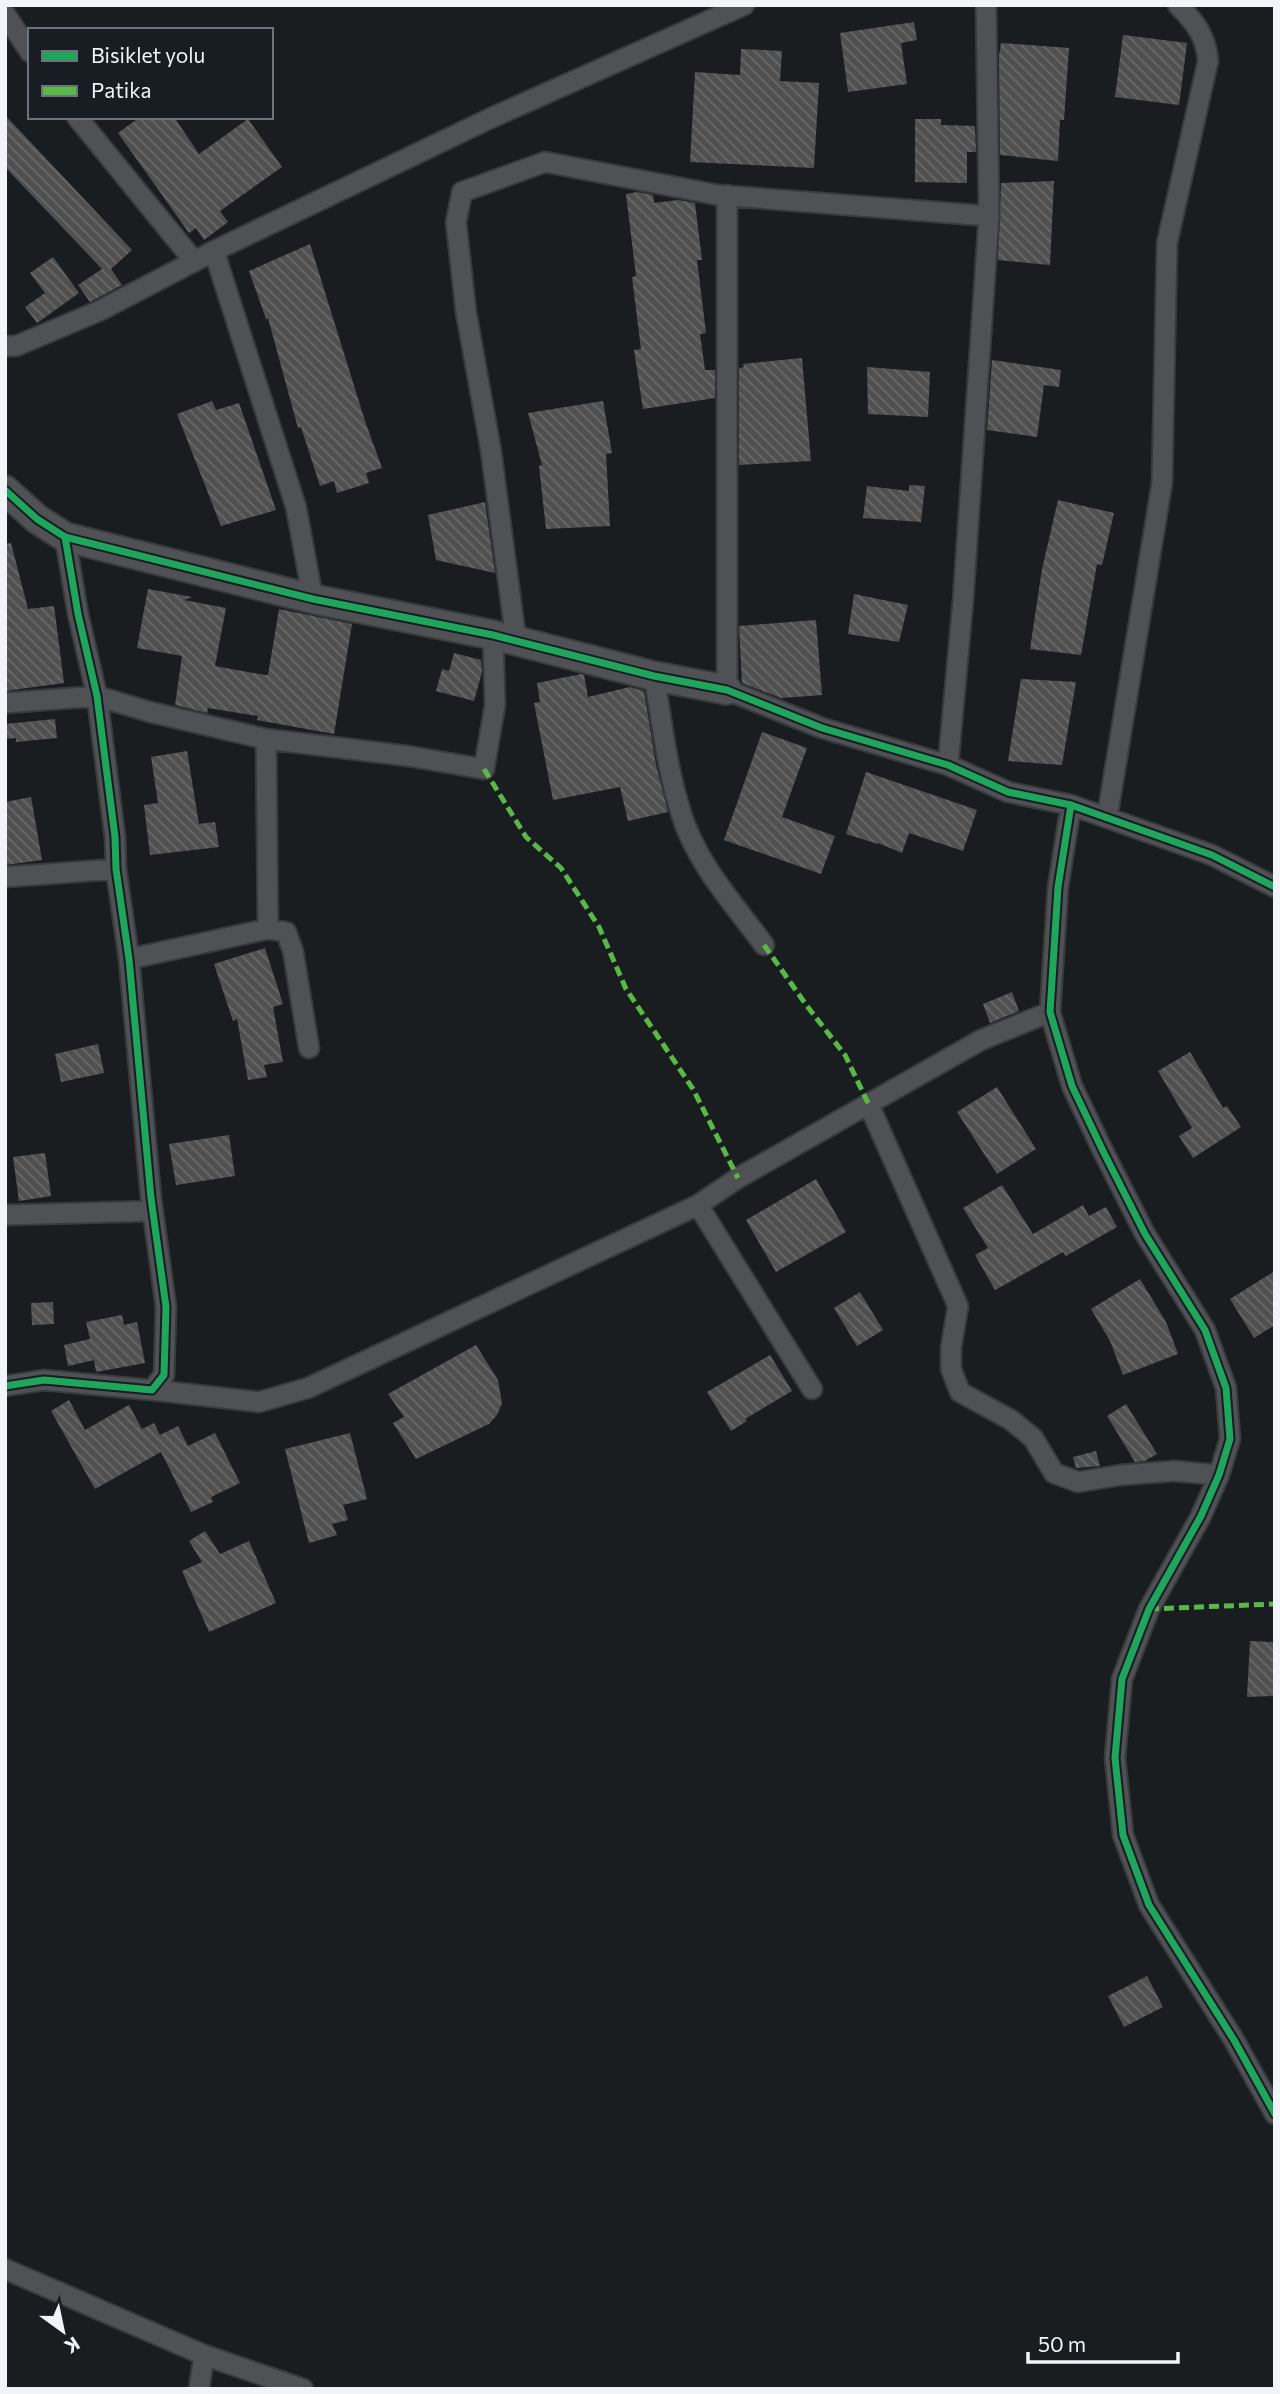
<svg xmlns="http://www.w3.org/2000/svg" width="1280" height="2394" font-family="Commissioner,sans-serif">
<style>
.building{fill:url(#building-back-hatch)}
.lines{fill:none;stroke-linecap:round;stroke-linejoin:round}
.street-casing{stroke:#383a3c;stroke-width:23}
.secondary-casing{stroke:#383a3c;stroke-width:32}
.street{stroke:#4f5154;stroke-width:19}
.secondary{stroke:#4f5154;stroke-width:28}
.quiet{stroke:#58b947;stroke-width:5;stroke-dasharray:10 5;stroke-linecap:butt}
.cycleway-casing{stroke:#171d23;stroke-width:11}
.cycleway{stroke:#20a55d;stroke-width:7}
</style>
<defs>
<pattern id="building-back-hatch" width="6" height="6" patternUnits="userSpaceOnUse" patternTransform="scale(1.75)"><rect width="6" height="6" fill="#515051"/><path d="M-1 5l2 2M0 0l6 6M5-1l2 2" fill="none" stroke="#6a6a6b"/></pattern>
</defs>
<rect width="100%" height="100%" fill="#1a1d20"/>
<path class="building" d="M914,22L917,40L901,43L907,84L848,92L840,33Z
M1123,35L1187,43L1179,105L1115,97Z
M1001,43L1069,48L1064,120H1060L1058,161L1000,155L999,56Z
M741,49L782,51L780,81L819,83L814,168L690,162L695,72L740,75Z
M5,115L132,250L111,269L122,285L90,302L78,285L102,269L5,167Z
M140,117H174L199,154L248,119L282,167L220,211L228,222L204,240L196,228L189,233L118,133Z
M915,119H941V125L975,126L976,152H967V183L915,182Z
M1054,181L1050,265L998,260L1001,183Z
M637,192L653,195L654,203L678,200L695,203L702,260H697L706,333L700,334L705,370H715V398L643,409L634,350L641,349L632,277L636,276L626,194Z
M310,244L365,421L382,468L366,473L369,483L337,493L334,481L320,486L301,427L298,428L268,318L266,319L249,271Z
M53,257L79,293L37,323L25,307L45,293L30,273Z
M802,358L811,461L739,465V368L744,367L743,364Z
M992,360L1061,370L1059,387L1044,385L1037,437L987,430Z
M867,367L930,372L928,417L868,414Z
M212,401L216,410L239,403L276,510L221,526L177,414Z
M603,401L612,453L606,454L610,526L546,529L539,466L542,465L528,413Z
M909,485L925,486L921,522L863,518L867,486L909,491Z
M1058,500L1114,513L1102,565L1097,564L1081,655L1030,649L1042,569Z
M485,502L495,573L436,560L428,515Z
M11,543L28,609L54,606L64,683L5,691V544Z
M148,589L192,597L184,600L226,608L215,666L265,675H268L279,609L352,624L334,734L257,720L258,716L208,708L207,713L175,705L182,656L137,648Z
M854,594L908,605L899,642L848,634Z
M816,620L822,695L781,698L742,683L739,626Z
M454,653L481,660L482,672L474,701L436,691L442,669L449,671Z
M581,674L584,675L588,697L630,687L644,691L656,765L668,812L628,821L620,787L553,800L534,703L540,702L537,683Z
M1021,679L1076,682L1062,765L1008,761Z
M55,719L57,738L16,742V738L5,739V724Z
M762,732L807,748L782,817L835,836L821,874L724,840Z
M187,751L199,824L215,822L219,847L150,855L144,805L158,803L151,757Z
M866,772L977,810L963,851L909,833L902,853L878,843V844L846,834Z
M31,797L42,860L5,865V802Z
M265,948L283,1004L273,1007L283,1062L264,1065L267,1077L248,1080L237,1019L233,1021L214,964Z
M1012,992L1019,1011L990,1023L983,1004Z
M98,1044L104,1073L61,1082L55,1054Z
M1190,1052L1223,1108L1227,1106L1241,1127L1193,1158L1179,1136L1192,1128L1158,1071Z
M997,1087L1036,1149L997,1174L957,1112Z
M229,1135L235,1176L176,1185L169,1144Z
M45,1153L51,1196L19,1201L13,1157Z
M816,1179L846,1232L776,1272L746,1220Z
M1002,1185L1033,1234L1083,1205L1089,1216L1106,1207L1117,1227L1066,1256L1063,1252L995,1290L975,1255L988,1248L963,1208Z
M1275,1271V1325L1254,1338L1230,1299Z
M1140,1279L1166,1322L1178,1354L1123,1375L1110,1341L1091,1309Z
M860,1292L883,1330L857,1346L834,1308Z
M53,1302L54,1324L32,1325L31,1303Z
M122,1315L124,1325L137,1322L145,1363L96,1372L94,1360L68,1366L64,1345L90,1339L86,1322Z
M476,1345L498,1380L502,1403L497,1415L489,1424L416,1459L393,1423L404,1417L388,1394Z
M770,1355L792,1391L745,1419L747,1421L731,1431L707,1392Z
M69,1400L85,1430L129,1405L142,1429L154,1423L160,1435L178,1426L188,1446L215,1433L240,1483L211,1497L213,1502L191,1512L161,1452L95,1489L51,1411Z
M1126,1404L1157,1454L1145,1461L1135,1462L1107,1416Z
M350,1433L367,1499L343,1505L348,1520L332,1524L337,1535L309,1543L285,1449Z
M1096,1451L1100,1466L1076,1468L1073,1457Z
M205,1531L220,1554L249,1541L276,1603L209,1632L182,1571L202,1562L189,1541Z
M1250,1641L1275,1642V1696L1247,1697Z
M1147,1976L1163,2007L1124,2027L1108,1996Z"/>
<g class="lines">
<g class="street-casing">
<path id="street" d="M5,14L30,52
M77,117L194,261
M727,195V690L822,728L948,765L1008,792L1071,805L1212,855L1275,887
M214,251L296,507L313,599
M5,346H16L99,311L214,251L491,118L744,5
M516,640L491,451L466,312L456,222L462,192L545,162L718,195L989,216
M654,676C662,722 667,769 681,813C696,863 734,904 764,945
M5,703L97,696L150,712L266,739L408,756L484,769L495,705L493,635
M266,739L268,929
M948,765L963,601L989,216L986,5
M1071,805L1058,887L1050,1012L1072,1086L1103,1151L1145,1234L1205,1330L1226,1388L1230,1439L1219,1475L1201,1516L1149,1609L1122,1679L1115,1758L1123,1835L1149,1905L1234,2040L1275,2114
M1107,818L1162,483L1167,243L1208,61C1206,36 1195,22 1178,5
M5,877L116,869
M129,959L268,929L286,932L293,951L309,1048
M869,1105L958,1306L951,1348V1369L960,1392L1011,1420L1033,1438L1054,1473L1078,1482L1121,1475L1174,1471L1219,1475
M698,1205L812,1389
M5,1215L153,1211
M5,1386L44,1380L152,1390L164,1375L166,1307L151,1198L129,959L116,869L115,837L97,696L78,614L65,537
M152,1390L259,1402L308,1388L698,1205L738,1178L981,1040L1050,1012
M5,2269L204,2355L303,2389
M199,2389L204,2355"/>
</g>
<g class="secondary-casing">
<path id="secondary" d="M5,490L37,519L65,537L313,599L493,635L654,676L727,690"/>
</g>
<use href="#street" class="street"/>
<use href="#secondary" class="secondary"/>
<path class="quiet" d="M484,769L526,837L561,868L599,927L626,989L693,1089L738,1178
M764,945L807,1006L845,1055L869,1105
M1149,1609L1275,1604"/>
<g class="cycleway-casing">
<path id="cycleway" d="M5,490L37,519L65,537L313,599L493,635L654,676L727,690L822,728L948,765L1008,792L1071,805L1212,855L1275,887
M1071,805L1058,887L1050,1012L1072,1086L1103,1151L1145,1234L1205,1330L1226,1388L1230,1439L1219,1475L1201,1516L1149,1609L1122,1679L1115,1758L1123,1835L1149,1905L1234,2040L1275,2114
M5,1386L44,1380L152,1390L164,1375L166,1307L151,1198L129,959L116,869L115,837L97,696L78,614L65,537"/>
</g>
<use href="#cycleway" class="cycleway"/>
</g>
<rect width="1280" height="2394" fill="none" stroke="#f1f5f9" stroke-width="14"/>
<rect x="28" y="28" width="245" height="91" fill="#171d23" stroke="#6e7379" stroke-width="2"/>
<rect x="42" y="51" width="35" height="10" fill="#20a55d" stroke="#6e7379" stroke-width="2"/>
<text x="91" y="63" font-size="21" fill="#f1f5f9">Bisiklet yolu</text>
<rect x="42" y="86" width="35" height="10" fill="#58b947" stroke="#6e7379" stroke-width="2"/>
<text x="91" y="98" font-size="21" fill="#f1f5f9">Patika</text>
<g transform="translate(63 2331) rotate(147)" stroke="#171d23" stroke-width="5" paint-order="stroke">
<path d="M0-5L12 26L0 18L-12 26Z" fill="#f1f5f9"/>
<text y="-10" font-size="19" font-weight="bold" text-anchor="middle" fill="#f1f5f9">K</text>
</g>
<path d="M1028 2352v10h150v-10" fill="none" stroke="#f1f5f9" stroke-width="3.5"/>
<text x="1038" y="2352" font-size="21" fill="#f1f5f9" stroke="#171d23" stroke-width="5" paint-order="stroke">50 m</text>
</svg>
